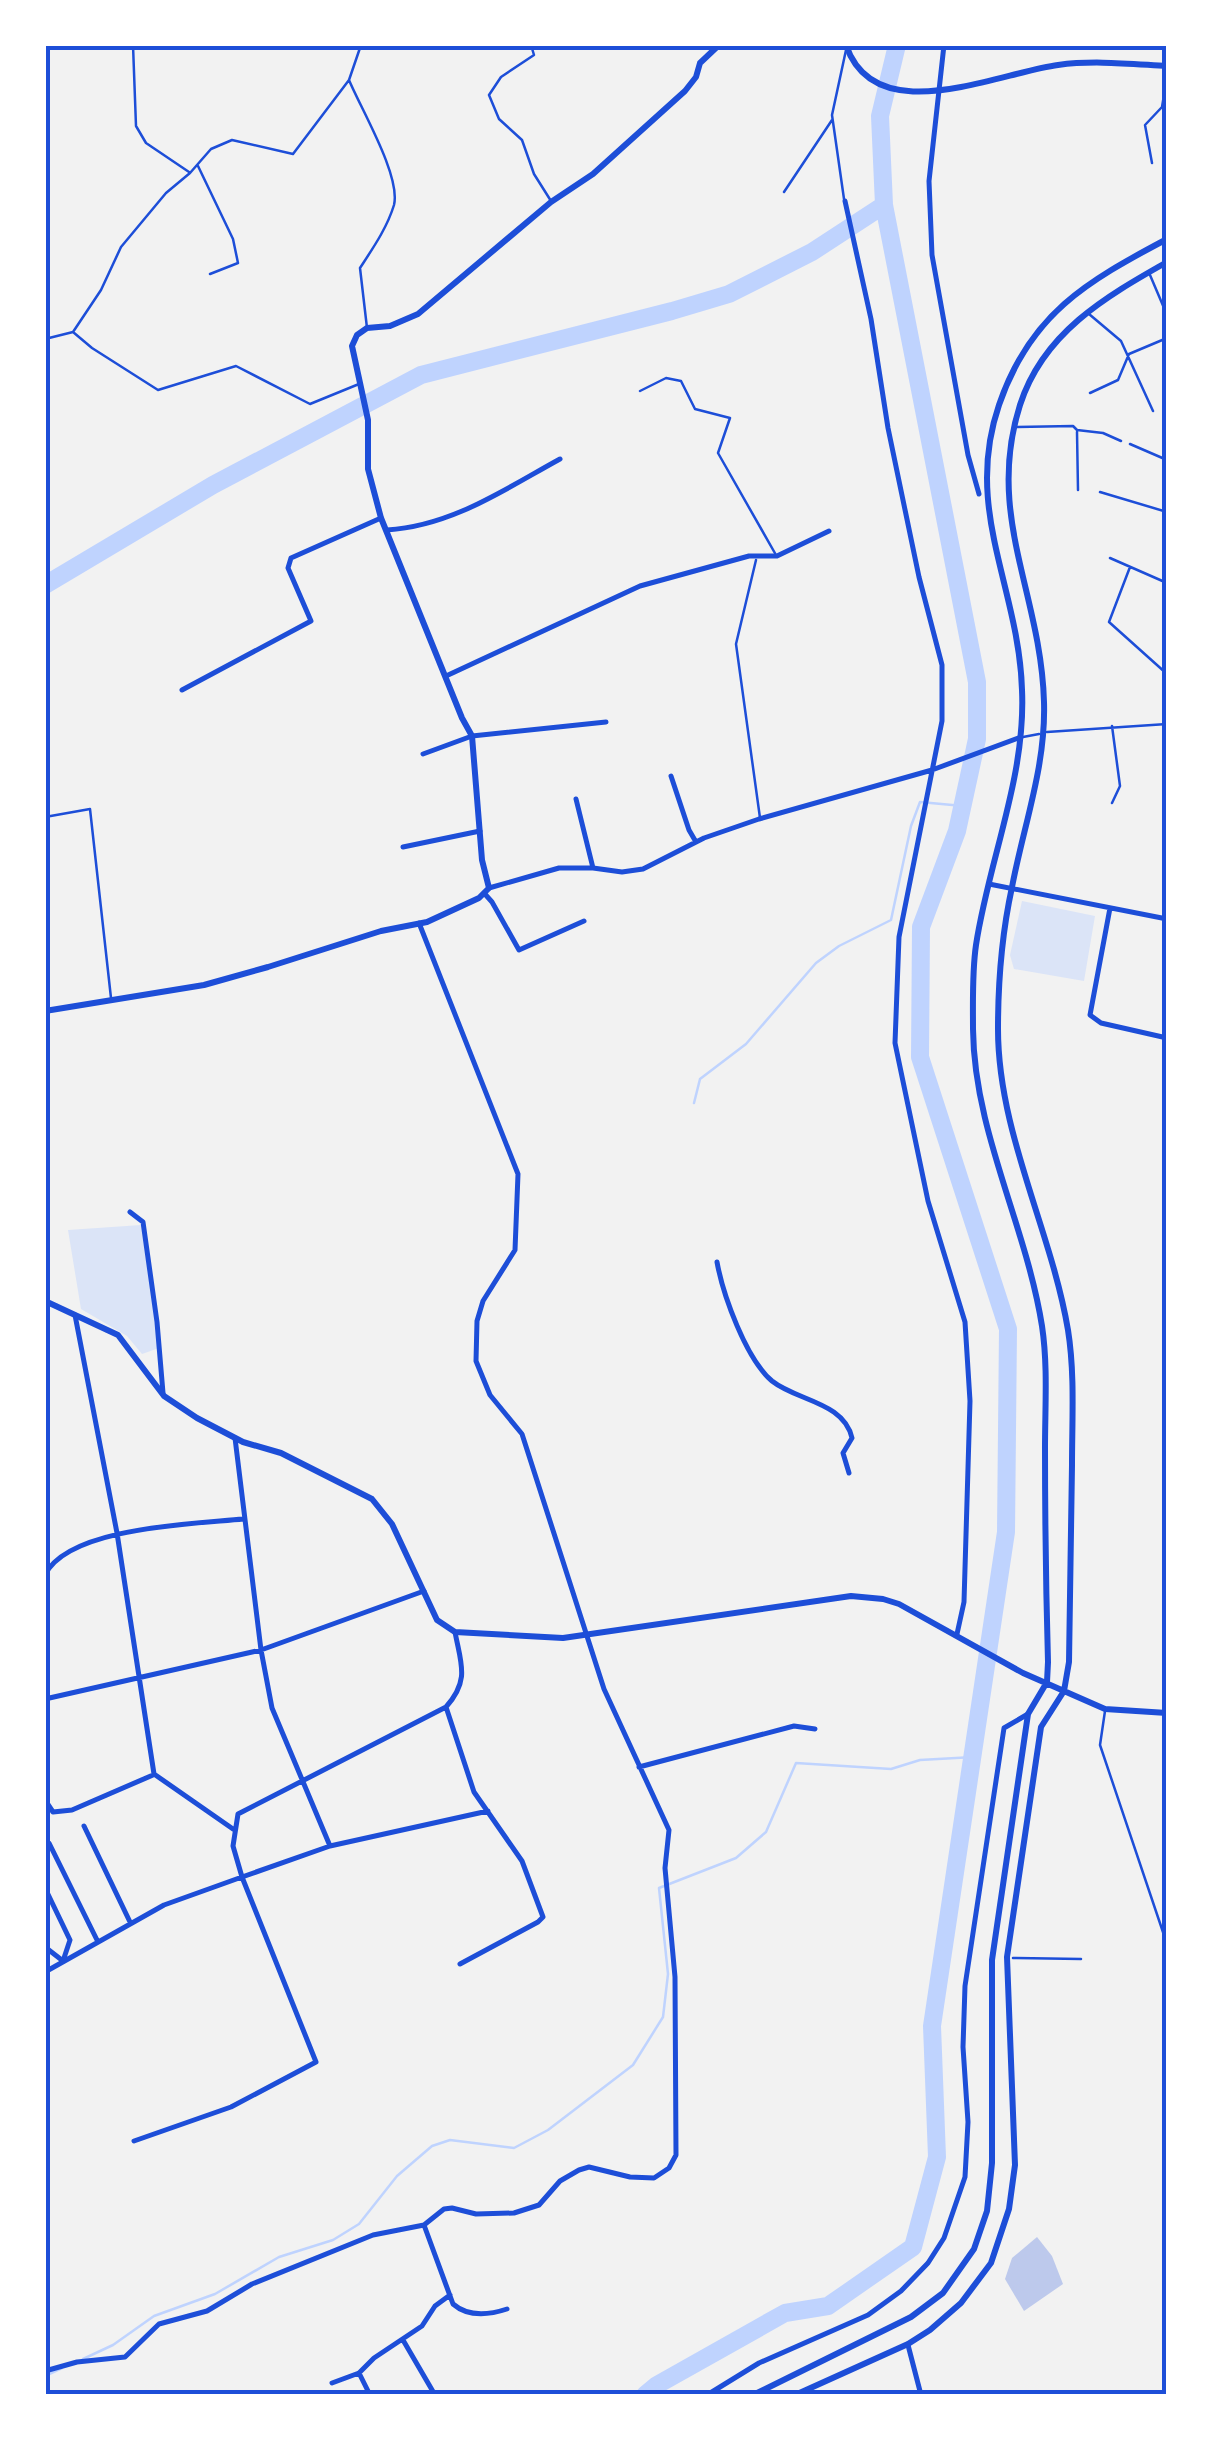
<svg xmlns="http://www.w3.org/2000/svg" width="1212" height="2440" font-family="'DejaVu Sans',sans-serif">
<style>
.green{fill:#dbe4f7}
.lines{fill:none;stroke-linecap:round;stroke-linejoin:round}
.stream{stroke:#bfd3fe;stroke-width:2.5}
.river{stroke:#bfd3fe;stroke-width:18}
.building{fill:#bdc9ec}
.path{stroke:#1d4ed8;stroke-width:2.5}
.service{stroke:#1d4ed8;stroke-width:2.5}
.minor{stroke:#1d4ed8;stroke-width:5}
.tertiary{stroke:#1d4ed8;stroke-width:6}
.neatline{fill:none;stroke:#1d4ed8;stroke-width:4}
</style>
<rect width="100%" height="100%" fill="#f2f2f2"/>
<path class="green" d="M1022,901L1095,916L1084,981L1014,969L1010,955Z
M141,1225L159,1348L142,1354L127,1336L81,1309L68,1230Z"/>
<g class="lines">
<path class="stream" d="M694,1103L700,1079L746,1044L816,963L839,946L891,920L911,826L920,802L963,806
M83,2359L113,2345L154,2316L215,2294L279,2257L333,2240L359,2224L397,2176L432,2146L450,2140L514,2148L548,2130L633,2065L663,2017L668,1974L659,1888L736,1858L766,1832L796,1763L891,1769L920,1760L974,1757
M45,2376L62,2368"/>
<path class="river" d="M45,585L213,485L421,375L672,311L729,294L812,252L884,205
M645,2395L657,2385L785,2313L828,2306L913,2247L937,2157L932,2026L1006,1532L1008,1329L920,1057L921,927L957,831L977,739V682L884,205L880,116L897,45"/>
</g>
<path class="building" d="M1037,2237L1052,2256L1063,2284L1024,2311L1005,2279L1012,2258Z"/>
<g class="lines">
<path class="path" d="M1013,1958L1081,1959"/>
<path class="service" d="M133,45L136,126L146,143L189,172
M361,45L349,80C361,109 401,176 394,205C387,228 373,248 360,268L367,328
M531,45L534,55L501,77L489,95L499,119L522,140L534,174L551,201
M1152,163L1145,125L1162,107L1167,77
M198,166L233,239L238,263L210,274
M784,192L832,120
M844,199L832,115L846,50
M1150,275L1167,315
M1089,314L1121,341L1153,411
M73,332L92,348L158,390L236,366L310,404L359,384
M45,339L73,332L101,290L121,247L166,193L190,173L211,149L232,140L293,154L349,80
M640,391L666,378L681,381L695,409L730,418L718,453L776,555
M1090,393L1118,380L1129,354L1167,338
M1017,427L1073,426L1077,430L1103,433L1121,441
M1077,432L1078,490
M1130,444L1167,460
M1100,492L1167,512
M1110,558L1167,583
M756,560L736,644L760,818
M1130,567L1109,622L1167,674
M1047,732L1167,724
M1023,737L1039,734
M1112,803L1120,786L1112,726
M45,817L90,809L111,998
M1105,1711L1100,1745L1167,1944"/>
<path class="minor" d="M944,45L929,181L932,255L968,455L979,494
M845,201L871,319L888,428L919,577L942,665V721L899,937L895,1043L928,1201L965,1322L970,1401L964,1602L957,1634
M387,530C452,526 505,489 560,459
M446,676L640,586L749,556H777L829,531
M182,690L311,621L288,568L291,558L381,518
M423,754L472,736L606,722
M671,776L689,830L696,842
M576,799L593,868
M403,847L480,831
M989,884L1167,919
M489,888L559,868H593L622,872L643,869L704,838L759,819L932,770L1021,737
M484,893L492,902L519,950L584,921
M1110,908L1090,1015L1101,1023L1167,1038
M130,1212L143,1222L157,1322L163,1393
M717,1262C723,1295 746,1359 772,1381C797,1401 844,1402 852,1438L843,1453L849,1473
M1165,1301L1167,1300
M75,1315L117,1533L154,1774L233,1829
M45,1575C68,1527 194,1524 243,1519
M45,1699L261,1650L424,1591
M446,1707L474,1792L522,1861L543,1917L538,1922L460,1964
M639,1767L794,1726L815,1729
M45,1800L53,1812L72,1810L153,1775
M84,1826L130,1922
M49,1843L97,1940
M330,1846L488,1811
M45,1888L70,1940L63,1961L45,1947
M45,1972L164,1905L242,1877L233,1846L238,1814L446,1707C470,1680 461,1664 455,1632
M134,2141L231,2107L316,2062L242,1877L330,1846L272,1708L261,1650L235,1438
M424,2225L453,2304C468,2317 489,2315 507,2309
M403,2340L435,2395
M908,2345L921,2395
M45,2371L77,2362L125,2357L159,2324L207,2311L252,2284L373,2235L424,2225L444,2209L452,2208L476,2214L514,2213L539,2205L560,2181L579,2170L589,2167L630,2177L654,2178L669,2168L676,2155L675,1977L665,1868L669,1830L604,1689L522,1434L490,1395L476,1361L477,1321L483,1301L515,1250L518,1174L419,923
M359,2373L370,2395
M332,2383L359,2373L374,2358L422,2326L435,2306L450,2295
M707,2395L759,2363L868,2315L901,2291L928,2263L944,2238L965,2177L968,2122L963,2047L965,1986L1004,1728L1028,1714"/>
<path class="tertiary" d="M846,45C875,131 997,73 1058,65C1094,60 1131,64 1167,66
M45,1011L204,985L268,967L381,931L427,922L479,898L489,888L482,860L472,736L462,718L381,518L368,469V420L352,346L357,335L367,328L390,326L418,314L551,202L593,174L685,91L696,77L700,63L719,45
M45,1301L118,1335L164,1396L197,1418L243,1442L281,1453L372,1499L392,1524L437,1620L455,1632L563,1638L851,1596L883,1599L899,1604L1023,1673L1105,1709L1167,1713
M753,2395L911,2317L943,2293L974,2249L987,2211L992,2163V1960L1028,1714L1047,1682L1048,1662C1046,1591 1045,1519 1045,1448C1045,1407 1048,1366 1042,1326C1026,1225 974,1132 973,1029C973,1002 972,972 976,945C989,859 1026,777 1022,690C1019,587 963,510 999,405C1030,314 1086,282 1167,239
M795,2395L908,2344L930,2330L961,2303L991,2263L1009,2209L1015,2165L1007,1957L1041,1727L1064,1691L1069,1662C1070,1596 1071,1531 1072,1465C1072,1420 1075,1374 1068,1330C1051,1229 998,1133 998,1029C998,982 1002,933 1012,887C1024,824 1046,766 1044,702C1041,593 985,515 1020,405C1043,333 1105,297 1167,262"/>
</g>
<rect width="1212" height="2440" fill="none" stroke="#ffffff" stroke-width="95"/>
<rect x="48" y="48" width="1116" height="2344" class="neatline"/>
</svg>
